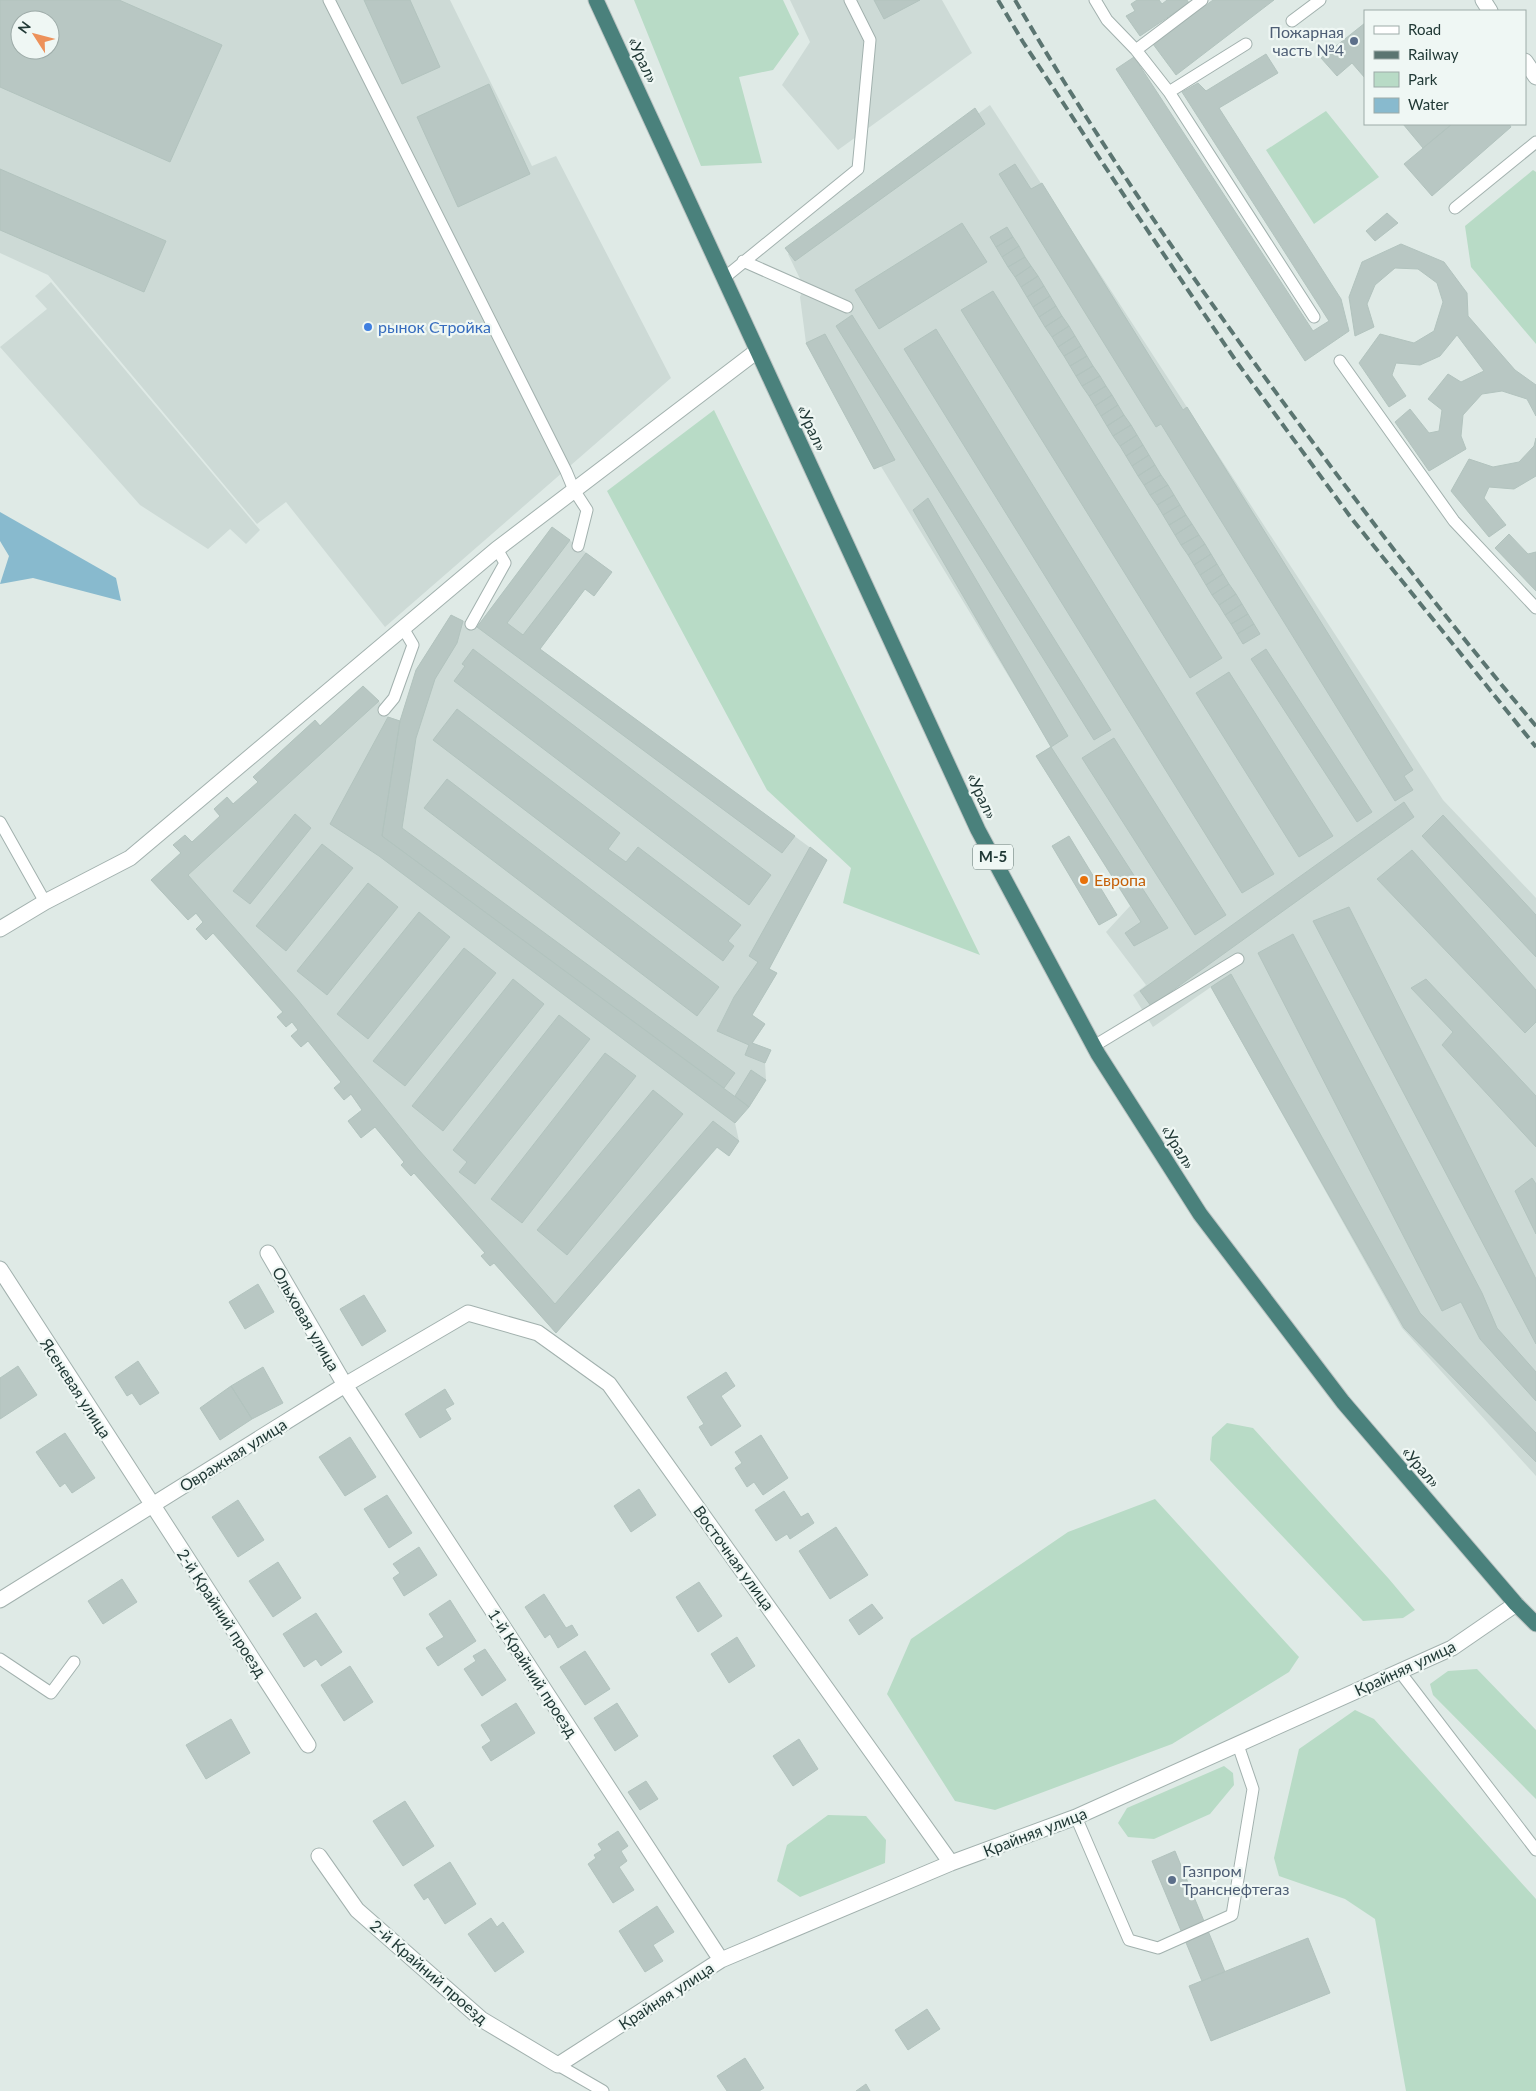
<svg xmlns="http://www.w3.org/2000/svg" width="1536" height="2091" font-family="Lato,sans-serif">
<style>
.built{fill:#cddad6;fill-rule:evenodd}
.green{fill:#b8dbc6}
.water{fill:#88bace}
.building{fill:#b8c7c3;stroke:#b2c3be;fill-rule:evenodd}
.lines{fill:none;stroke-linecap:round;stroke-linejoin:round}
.service-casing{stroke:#a2b1ae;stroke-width:13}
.minor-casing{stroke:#a2b1ae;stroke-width:17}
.trunk-casing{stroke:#bcc4c3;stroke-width:17}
.service{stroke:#fff;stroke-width:11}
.minor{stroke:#fff;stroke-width:15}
.trunk{stroke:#4a817c;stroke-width:15}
.rail{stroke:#5b7571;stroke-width:4;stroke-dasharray:10 5;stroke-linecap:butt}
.service-dot{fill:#5c6f8a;stroke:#eff7f4;stroke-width:2}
.shop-dot{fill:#3f7fe0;stroke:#eff7f4;stroke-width:2}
.food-dot{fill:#e8710a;stroke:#eff7f4;stroke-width:2}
.labels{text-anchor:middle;stroke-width:4.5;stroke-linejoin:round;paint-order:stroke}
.shield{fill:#eff7f4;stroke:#5f726f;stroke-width:1}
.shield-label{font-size:15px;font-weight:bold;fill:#213936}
.service-label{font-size:16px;fill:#4e5e75;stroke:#eff7f4;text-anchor:end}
.street-label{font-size:16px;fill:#213936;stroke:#eff7f4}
.shop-label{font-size:16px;fill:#366cbe;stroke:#eff7f4;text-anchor:start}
.food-label{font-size:16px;fill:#c56008;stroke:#eff7f4;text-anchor:start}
</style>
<rect width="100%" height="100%" fill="#dfeae6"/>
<path class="built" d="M0,0H450L532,166L556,156L671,378L385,627L286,502L257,524L48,275L0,253ZM20,20H50V50H20Z
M790,0H942L972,53L838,150L782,85L810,42Z
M990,105L1443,800L1536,898V1476L1402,1328L1211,987L1153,1027L1133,995L1146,985L1106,932L1130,906L1036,756L1051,746L806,343L800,297L804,287L788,254Z
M51,282L260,530L246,544L230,529L208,549L140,505L0,347L47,309L35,296Z
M552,527L612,572L594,596L585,589L540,649L827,860L769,968L777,973L752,1015L765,1024L753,1043L771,1050L765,1063L766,1080L735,1123L739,1141L729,1156L717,1148L556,1333L494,1263L490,1266L481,1256L485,1252L414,1173L411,1176L404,1162L375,1127L361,1138L348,1121L362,1110L351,1095L344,1100L334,1088L341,1082L308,1041L301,1047L291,1036L298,1029L292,1022L286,1027L277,1017L282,1012L214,933L206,940L196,929L203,922L196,914L188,920L151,880L180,853L173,845L185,835L192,842L220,817L214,809L227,797L234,804L258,782L253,777L315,720L320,725L363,686L379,701L388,717L400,721L416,670L451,615L477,627Z"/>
<path class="green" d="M634,0H783L799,34L773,70L739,77L762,163L701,166Z
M1326,111L1379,177L1314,224L1266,150Z
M1533,170L1536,172V344L1471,267L1465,226Z
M714,410L980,955L843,903L851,868L767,790L607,491Z
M1227,1423L1253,1428L1389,1579L1415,1610L1403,1618L1363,1621L1210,1460L1212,1437Z
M1155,1499L1299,1657L1289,1672L1172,1744L995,1810L955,1801L887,1694L911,1639L1068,1532Z
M1477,1669L1536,1730V1799L1433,1695L1430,1684L1448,1671Z
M1355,1710L1374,1719L1536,1899V2091H1406L1375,1919L1345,1899L1279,1876L1274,1858L1299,1749Z
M1224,1766L1233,1773L1234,1785L1210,1814L1154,1839L1128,1837L1118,1823L1127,1808Z
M828,1815L866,1816L886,1840L885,1863L800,1897L777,1881L787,1845Z"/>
<path class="water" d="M0,512L116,578L121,601L33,578L0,584L9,556L0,541Z"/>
<path class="building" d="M0,0H119L222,45L170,162L0,87ZM20,20H50V50H20Z
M364,0H410L440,67L402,84Z
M874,0H920L884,19Z
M1137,0H1159L1162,4L1167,0H1187L1189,3L1140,36L1126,16L1135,11L1131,4Z
M1213,0H1274L1176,75L1153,44Z
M1365,23V78L1352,63L1337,76L1321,58Z
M1266,54L1278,73L1219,108L1341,299L1349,331L1305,361L1116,69L1134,57L1313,331L1329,321L1182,92L1198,83L1206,91Z
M489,84L530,174L458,207L417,117Z
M975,108L985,124L795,261L785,248Z
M1403,124H1452L1423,148Z
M1452,124H1509L1511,127L1432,196L1404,164Z
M1015,164L1031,189L1042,183L1183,410L1187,407L1413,770L1404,776L1413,790L1395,801L1161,424L1156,427L999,174Z
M0,169L166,241L144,292L0,230Z
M1387,213L1398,223L1375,241L1366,231Z
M962,223L987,262L879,329L855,290Z
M1007,227L1013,237L996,247L990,237Z
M1013,237L1019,246L1002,257L996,247Z
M1401,244L1444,262L1467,293L1468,316L1515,370L1536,385V416L1527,399L1502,391L1482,394L1463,415L1461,436L1466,449L1429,471L1395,422L1410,409L1429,433L1439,431L1442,410L1428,399L1448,374L1461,382L1484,371L1457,335L1440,356L1420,365L1396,363L1392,375L1406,396L1389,407L1359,363L1380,334L1414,343L1434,331L1443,302L1437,283L1418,269L1395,268L1375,285L1367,304L1374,327L1355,336L1349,297L1362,262Z
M1019,246L1025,257L1008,267L1002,257Z
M1025,257L1031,266L1015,277L1008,267Z
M1031,266L1038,276L1021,287L1015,277Z
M1038,276L1044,286L1027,297L1021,287Z
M1044,286L1050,296L1033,307L1027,297Z
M993,291L1222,658L1190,678L961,310Z
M1050,296L1056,306L1039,317L1033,307Z
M1056,306L1062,316L1045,327L1039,317Z
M852,315L1111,730L1094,740L836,326Z
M1062,316L1069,326L1052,337L1045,327Z
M1069,326L1075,336L1058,347L1052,337Z
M936,329L1274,874L1242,893L904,349Z
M825,334L895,460L874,469L806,343Z
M1075,336L1081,346L1064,356L1058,347Z
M1081,346L1087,356L1070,366L1064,356Z
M1087,356L1093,366L1076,376L1070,366Z
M1093,366L1100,376L1082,386L1076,376Z
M1100,376L1106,386L1089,396L1082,386Z
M1106,386L1112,395L1095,406L1089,396Z
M1112,395L1118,405L1101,416L1095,406Z
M1118,405L1124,415L1107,426L1101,416Z
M1124,415L1131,425L1113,436L1107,426Z
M1131,425L1137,435L1120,446L1113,436Z
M1137,435L1143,445L1126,456L1120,446Z
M1536,438V476L1514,489L1489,487L1484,498L1506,525L1489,537L1451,491L1469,459L1493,467L1519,462L1534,446Z
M1143,445L1149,455L1132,466L1126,456Z
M1149,455L1155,465L1138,476L1132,466Z
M1155,465L1161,475L1144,485L1138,476Z
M1161,475L1168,485L1150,495L1144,485Z
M1168,485L1174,495L1157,505L1150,495Z
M1174,495L1180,505L1163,515L1157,505Z
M928,498L1068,736L1051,747L913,510Z
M1180,505L1186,515L1169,525L1163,515Z
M1186,515L1192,524L1175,535L1169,525Z
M1192,524L1199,535L1181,545L1175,535Z
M552,527L570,540L507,623L523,635L586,553L612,572L594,596L585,589L540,649L795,836L782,853L477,627Z
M1509,534L1528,554L1536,552V591L1495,548Z
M1199,535L1205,544L1188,555L1181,545Z
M1205,544L1211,554L1194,565L1188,555Z
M1211,554L1217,564L1200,575L1194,565Z
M1217,564L1223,574L1206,585L1200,575Z
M1223,574L1229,584L1212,595L1206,585Z
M1229,584L1236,594L1219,605L1212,595Z
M1236,594L1242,604L1225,615L1219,605Z
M1242,604L1248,614L1231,624L1225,615Z
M1248,614L1254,624L1237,634L1231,624Z
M451,615L463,621L457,643L435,679L416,738L402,828L735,1073L724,1088L382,836L400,721L416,670Z
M1254,624L1260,634L1243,644L1237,634Z
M473,649L771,875L749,905L454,681L465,666L462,664Z
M1266,649L1372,812L1357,822L1251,659Z
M1229,672L1333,836L1299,857L1196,693Z
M363,686L379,701L188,875L297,999L418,1149L555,1304L713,1121L739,1141L729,1156L717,1147L556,1333L494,1263L490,1266L481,1256L485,1253L414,1173L411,1176L401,1165L404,1162L375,1127L361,1138L348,1121L362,1110L351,1094L344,1100L334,1088L341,1082L308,1041L301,1047L291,1036L298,1030L292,1022L286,1027L277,1017L283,1012L213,933L206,940L196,929L203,922L196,913L188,920L151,880L181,853L173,845L185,835L192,842L220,816L214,809L227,797L233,804L258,782L253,777L315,720L320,726Z
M457,709L620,833L608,849L626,862L638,847L741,925L728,941L734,946L723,961L433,740Z
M388,717L400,721L382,836L749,1107L735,1123L379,856L330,824Z
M1114,738L1226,915L1195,935L1082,758Z
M1051,747L1168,928L1134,946L1125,933L1141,922L1036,756Z
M447,779L719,987L697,1016L424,808Z
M1404,802L1414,817L1151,1006L1140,991Z
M295,814L311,828L250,904L233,891Z
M1443,815L1536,915V957L1422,836Z
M1069,836L1117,915L1099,925L1052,846Z
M322,844L353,868L286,951L256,926Z
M810,847L827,860L769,969L777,973L752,1015L765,1024L752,1043L771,1050L765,1063L745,1055L749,1045L717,1031L734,997L758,962L749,956Z
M1412,850L1536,990V1022L1525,1033L1377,879Z
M368,883L398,907L327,995L297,971Z
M1349,907L1536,1279V1344L1313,921Z
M419,912L450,937L368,1039L337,1014Z
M1293,934L1482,1293L1497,1328L1536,1372V1401L1480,1339L1461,1302L1442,1311L1258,953Z
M464,948L496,973L405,1086L373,1061Z
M1231,974L1420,1313L1536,1433V1462L1404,1328L1211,987Z
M513,979L544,1004L443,1131L412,1106Z
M1426,979L1536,1096V1147L1442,1045L1453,1032L1411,988Z
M559,1015L590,1039L475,1184L459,1172L467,1162L453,1150Z
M605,1053L636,1076L522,1223L491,1199Z
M751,1070L766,1080L749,1107L735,1096Z
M653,1090L683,1114L567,1255L537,1230Z
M1532,1178L1536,1184V1234L1515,1191Z
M258,1284L274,1312L245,1329L229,1302Z
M364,1295L386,1331L362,1346L340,1309Z
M138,1361L159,1393L140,1405L132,1393L127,1396L115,1377Z
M18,1366L37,1395L0,1419V1378Z
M263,1367L283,1403L252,1419L231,1386Z
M726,1372L735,1386L721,1396L741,1426L711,1446L699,1427L704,1424L687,1397Z
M231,1386L252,1419L220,1440L200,1408Z
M445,1389L454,1404L445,1409L451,1419L420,1438L405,1414Z
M65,1433L95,1478L72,1493L65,1483L60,1487L36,1452Z
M761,1435L788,1478L763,1495L754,1482L747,1487L735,1468L742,1463L735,1452Z
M350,1437L376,1477L345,1496L319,1457Z
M639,1489L656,1515L631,1532L614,1506Z
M784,1491L801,1517L808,1513L814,1523L790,1539L787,1534L776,1541L755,1510Z
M387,1495L412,1533L389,1548L364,1509Z
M238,1500L264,1540L238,1557L212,1517Z
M836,1527L868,1575L830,1599L799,1551Z
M419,1547L437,1575L404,1596L393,1578L400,1573L393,1564Z
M278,1562L301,1598L273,1617L249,1581Z
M122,1579L137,1602L103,1624L88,1601Z
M699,1582L722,1616L698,1632L676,1597Z
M544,1594L566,1628L572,1625L578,1635L558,1648L550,1634L545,1638L525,1607Z
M450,1600L476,1641L438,1666L426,1648L444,1637L429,1614Z
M872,1604L883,1618L859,1635L849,1620Z
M316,1613L342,1652L321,1666L316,1659L304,1667L283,1634Z
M737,1637L755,1666L729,1683L711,1654Z
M485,1649L506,1680L482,1696L464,1669L476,1661L473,1656Z
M585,1651L610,1689L585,1705L560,1667Z
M350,1666L373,1702L344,1721L321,1685Z
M516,1703L535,1733L491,1761L482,1747L491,1741L481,1725Z
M617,1703L638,1736L615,1751L594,1718Z
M231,1719L250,1753L206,1779L186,1745Z
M799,1739L818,1769L793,1786L773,1756Z
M646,1781L658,1799L640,1810L628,1792Z
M405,1801L434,1846L403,1866L373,1821Z
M618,1831L628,1846L621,1851L627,1861L619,1867L634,1890L613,1903L588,1864L596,1858L594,1855L602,1850L598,1844Z
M1175,1851L1225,1972L1202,1981L1152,1861Z
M450,1862L476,1904L445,1924L428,1897L424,1900L414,1885Z
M657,1906L674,1932L653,1945L663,1961L645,1972L619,1931Z
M491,1918L497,1927L503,1922L524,1952L495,1972L468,1934Z
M1308,1938L1330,1993L1211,2041L1189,1986Z
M927,2009L940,2029L908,2050L895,2030Z
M745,2058L764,2088L759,2091H727L717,2076Z
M866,2084L870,2091H856Z"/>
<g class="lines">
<g class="service-casing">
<path id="service" d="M329,0L566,471L574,490L587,510L578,546
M1095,0L1107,20L1136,50L1169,92
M1292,21L1320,0
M1246,44L1169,92L1314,317
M1136,50L1202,0
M1455,208L1536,142
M743,261L847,307
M724,278L858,169L870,40L850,0
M1340,361L1454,521L1536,608
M471,624L505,563L497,549
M384,710L394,698L413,645L403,628
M0,822L45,902
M1094,1046L1238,959
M0,1659L51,1693L74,1662
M1400,1672L1536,1850
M1076,1817L1129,1940L1158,1948L1232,1915L1253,1789L1238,1745
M558,2065L603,2091"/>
</g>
<g class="minor-casing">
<path id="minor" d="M1483,0L1490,11
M1525,61L1536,77
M0,929L45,902L130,858L497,549L757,351
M268,1253L345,1385L721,1960
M0,1269L308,1745
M0,1600L345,1385L468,1313L538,1333L609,1384L951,1863
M319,1856L357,1910L481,2019L558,2065L721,1960L951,1863L1076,1817L1452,1648L1516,1604"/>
</g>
<g class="trunk-casing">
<path id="trunk" d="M596,0L978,830L1098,1054L1200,1214L1343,1402L1516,1604L1536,1624"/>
</g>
<use href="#service" class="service"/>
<use href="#minor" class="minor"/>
<use href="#trunk" class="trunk"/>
<path class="rail" d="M998,0L1023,42L1129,203L1236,361L1352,519L1536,747
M1015,0C1101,148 1199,289 1300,425C1376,528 1454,629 1536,726"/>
</g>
<g class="service-dot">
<circle cx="1354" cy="41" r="5"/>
<circle cx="1172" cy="1880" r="5"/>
</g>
<circle class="shop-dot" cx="368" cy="327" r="5"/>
<circle class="food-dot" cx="1084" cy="880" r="5"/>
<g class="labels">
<rect class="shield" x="973" y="844.5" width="40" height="25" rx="4"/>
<g class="shield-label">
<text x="993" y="862">М-5</text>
</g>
<g class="service-label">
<text x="1344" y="38">Пожарная<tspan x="1344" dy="18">часть №4</tspan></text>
<text x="1182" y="1877" text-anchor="start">Газпром<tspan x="1182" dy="18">Транснефтегаз</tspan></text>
</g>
<g class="street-label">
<text transform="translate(643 60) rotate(65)" y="6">«Урал»</text>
<text transform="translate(812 428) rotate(65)" y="6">«Урал»</text>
<text transform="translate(982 796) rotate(65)" y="6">«Урал»</text>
<text transform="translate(1178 1147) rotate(58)" y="6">«Урал»</text>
<text transform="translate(306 1319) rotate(60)" y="6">Ольховая улица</text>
<text transform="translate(76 1388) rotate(57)" y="6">Ясеневая улица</text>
<text transform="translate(233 1455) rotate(-32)" y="6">Овражная улица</text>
<text transform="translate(1421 1467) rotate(49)" y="6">«Урал»</text>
<text transform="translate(734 1558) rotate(54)" y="6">Восточная улица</text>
<text transform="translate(222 1613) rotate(57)" y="6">2-й Крайний проезд</text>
<text transform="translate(1405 1668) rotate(-25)" y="6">Крайняя улица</text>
<text transform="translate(533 1673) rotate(57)" y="6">1-й Крайний проезд</text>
<text transform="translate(1035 1832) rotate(-21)" y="6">Крайняя улица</text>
<text transform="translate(429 1972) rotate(41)" y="6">2-й Крайний проезд</text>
<text transform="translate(666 1996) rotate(-33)" y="6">Крайняя улица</text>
</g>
<g class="shop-label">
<text x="378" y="333">рынок Стройка</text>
</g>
<g class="food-label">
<text x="1094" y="886">Европа</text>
</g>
</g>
<rect x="1364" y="10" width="162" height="115" fill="#eff7f4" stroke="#9daba8"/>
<rect x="1374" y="26" width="25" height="8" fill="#ffffff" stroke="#9daba8"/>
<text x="1408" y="35" font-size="15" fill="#213936">Road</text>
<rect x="1374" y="51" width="25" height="8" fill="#5b7571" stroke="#9daba8"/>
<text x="1408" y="60" font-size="15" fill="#213936">Railway</text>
<rect x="1374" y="72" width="25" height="15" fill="#b8dbc6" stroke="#9daba8"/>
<text x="1408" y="85" font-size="15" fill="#213936">Park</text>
<rect x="1374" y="98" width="25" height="15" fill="#88bace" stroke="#9daba8"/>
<text x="1408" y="110" font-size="15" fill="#213936">Water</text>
<g transform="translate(35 35) rotate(306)"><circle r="24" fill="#eff7f4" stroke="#9daba8"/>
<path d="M0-4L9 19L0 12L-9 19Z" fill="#ed915a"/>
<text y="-8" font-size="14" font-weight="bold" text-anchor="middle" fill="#213936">N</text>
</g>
</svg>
